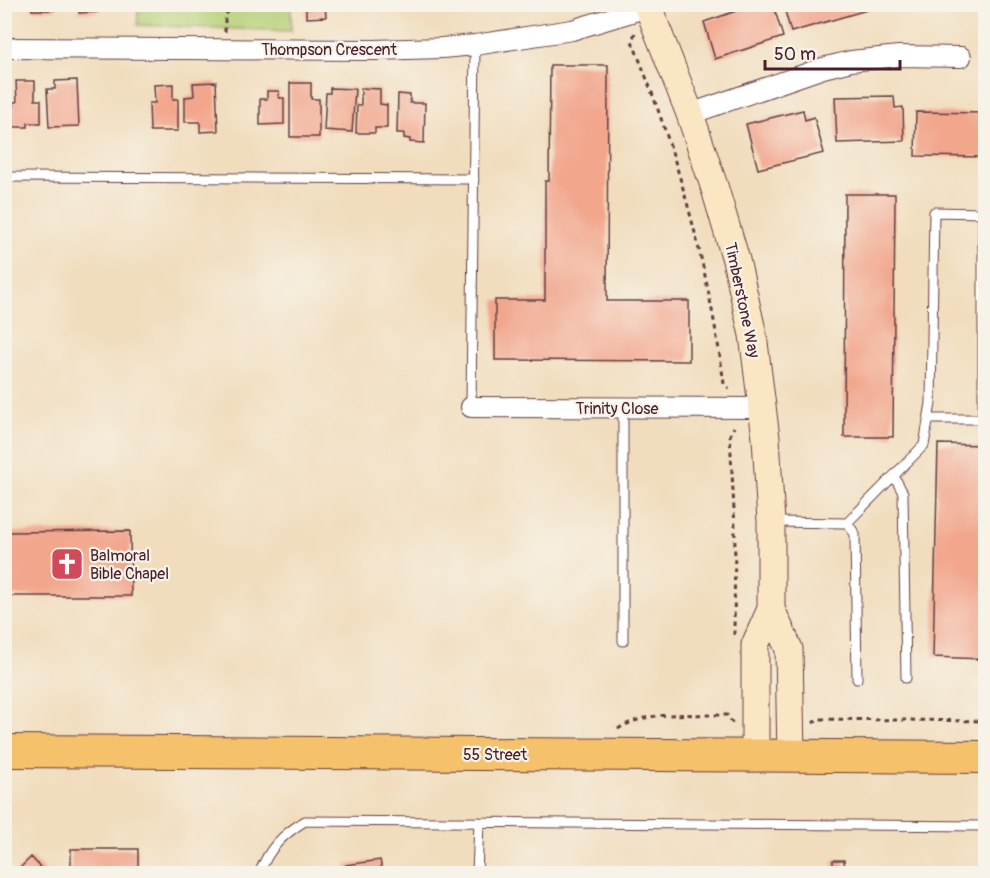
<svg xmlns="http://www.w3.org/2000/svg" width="990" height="878" font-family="Pangolin,sans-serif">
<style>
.green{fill:#b3cf75;stroke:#7e7750;stroke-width:1.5}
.building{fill:#f2a68c}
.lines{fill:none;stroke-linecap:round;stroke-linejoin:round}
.lane-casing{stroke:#633c41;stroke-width:11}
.street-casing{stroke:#633c41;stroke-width:22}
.secondary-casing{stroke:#633c41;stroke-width:29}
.primary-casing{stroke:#633c41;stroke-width:34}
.path{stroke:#633c41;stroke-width:3;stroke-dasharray:4.5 4.5;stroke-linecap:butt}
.lane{stroke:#fff;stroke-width:9}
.street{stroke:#fff;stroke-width:20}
.secondary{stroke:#fbe6c4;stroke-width:27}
.primary{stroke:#f5c16b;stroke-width:32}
.labels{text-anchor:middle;stroke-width:4.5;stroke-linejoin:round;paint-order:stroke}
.street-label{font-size:16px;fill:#4a1f2b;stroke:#f7f3e8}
.poi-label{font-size:16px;fill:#4a1f2b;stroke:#f7f3e8;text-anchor:start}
</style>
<rect width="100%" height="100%" fill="#f7f3e8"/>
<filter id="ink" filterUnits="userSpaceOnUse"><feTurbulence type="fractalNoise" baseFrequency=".0167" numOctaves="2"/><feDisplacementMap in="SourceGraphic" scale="12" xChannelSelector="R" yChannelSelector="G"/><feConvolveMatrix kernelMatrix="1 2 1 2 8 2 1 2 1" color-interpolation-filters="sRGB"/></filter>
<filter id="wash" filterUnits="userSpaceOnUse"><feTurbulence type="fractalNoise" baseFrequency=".008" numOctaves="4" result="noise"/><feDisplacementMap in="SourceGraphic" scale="24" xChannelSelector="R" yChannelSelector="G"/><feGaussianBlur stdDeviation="1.35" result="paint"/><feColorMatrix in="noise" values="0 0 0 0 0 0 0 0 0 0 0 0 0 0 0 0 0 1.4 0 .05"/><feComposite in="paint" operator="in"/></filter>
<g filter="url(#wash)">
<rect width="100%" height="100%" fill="#f1ddbd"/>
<path class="green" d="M138,5H291V31L138,25Z"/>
<g id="blocks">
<path class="building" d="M31,4H55V10H32Z
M79,4H98V12L79,13Z
M306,4H325L326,17L306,18Z
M757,4H773L783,37L715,59L704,22Z
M783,4H884V5L791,32Z
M550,65H608L607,301H689V361L495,360V300H545V181H549Z
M77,80L79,126L49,127L47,89H55V81Z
M16,81H35V100H41V123H28V127H14L13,102H17Z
M216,82L218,131L200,132V122H185V97L194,96L193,83Z
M290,83H311V99H319V137H290Z
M173,84V99H178V131H150L149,103H155L154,85Z
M330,88L355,89L352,132L324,130L326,93H330Z
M361,88L380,89V104L387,105V128H375V133H356L357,105H361Z
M267,91H279V98H284V124L260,125V99H267Z
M398,94L410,95V103H425L424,143L410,142V139L404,138V133H397Z
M894,96L895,108L903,107L904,141L837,143L835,97Z
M803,110L805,120L814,117L824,153L758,169L746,124Z
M916,112L986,113V157L915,156Z
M845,194H895L893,437H844Z
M938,444L985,445L986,579L983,659L933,657Z
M130,531L131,596H4V532Z
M71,849H138V874H71Z
M31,857L47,874H14Z
M380,860L383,874H347L346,865Z
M833,860H844L845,874H810V871H833Z"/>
</g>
</g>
<g filter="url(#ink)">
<use href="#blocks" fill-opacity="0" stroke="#633c41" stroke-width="1.5"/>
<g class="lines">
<g class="lane-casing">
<path id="lane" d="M4,177L474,179
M471,407L475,45
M623,407V641
M894,476L903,493L906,678
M773,522L847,523L924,445L931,403L934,212L983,213V419H928
M847,523L855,534L857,679
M259,874C269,848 282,835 305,821L986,826
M477,874L479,822"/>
</g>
<g class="street-casing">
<path id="street" d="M4,48L374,50L442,48L475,45L572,30L648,7
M690,114L823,68L851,61L899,56L961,57
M471,407L763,408"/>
</g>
<g class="secondary-casing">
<path id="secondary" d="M647,4L690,114L715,189L736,260L753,335L766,438L771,522V609L755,645V756
M771,609L789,649L791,757"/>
</g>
<g class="primary-casing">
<path id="primary" d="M4,751L986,757"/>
</g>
<path class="path" d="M225,32V17L232,4
M635,33L632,41C677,152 708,265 724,384L729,388
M734,635L735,529L730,435L734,427
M813,723L818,719L986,721
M618,729C649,709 691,716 727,715L733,724"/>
<use href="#lane" class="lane"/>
<use href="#street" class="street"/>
<use href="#secondary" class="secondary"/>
<use href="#primary" class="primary"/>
</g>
</g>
<defs>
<g id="church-square" transform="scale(1.725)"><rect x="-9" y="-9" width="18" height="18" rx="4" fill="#d1495b" stroke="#f7f3e8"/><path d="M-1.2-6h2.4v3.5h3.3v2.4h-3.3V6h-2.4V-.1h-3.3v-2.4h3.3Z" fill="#fff"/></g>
</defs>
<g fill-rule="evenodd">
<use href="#church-square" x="67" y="564"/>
</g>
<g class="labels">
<g class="street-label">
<text x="329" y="55">Thompson Crescent</text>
<text transform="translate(743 300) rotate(78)" y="6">Timberstone Way</text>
<text x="617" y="414">Trinity Close</text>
<text x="495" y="760">55 Street</text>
</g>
<g class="poi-label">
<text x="90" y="561">Balmoral<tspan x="90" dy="18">Bible Chapel</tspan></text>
</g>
</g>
<rect width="990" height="878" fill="none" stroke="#f7f3e8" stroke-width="24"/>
<path d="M765 60v9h135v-9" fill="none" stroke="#4a1f2b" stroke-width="3"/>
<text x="774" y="60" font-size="18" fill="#4a1f2b" stroke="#f7f3e8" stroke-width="4.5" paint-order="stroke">50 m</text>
</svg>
